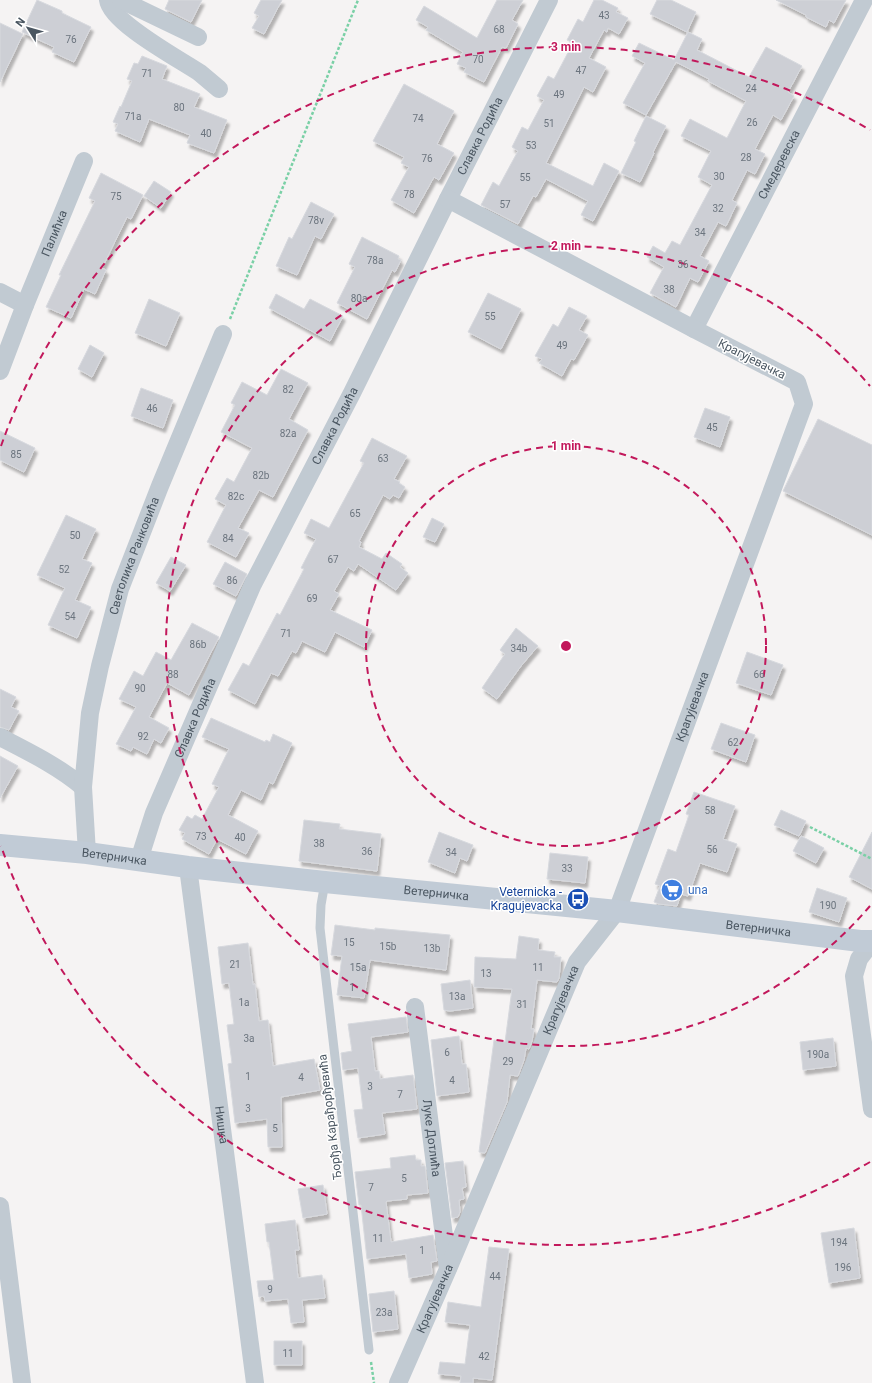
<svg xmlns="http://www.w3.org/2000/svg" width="872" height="1383" font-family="Roboto,sans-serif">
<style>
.building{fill:#cdcfd5;stroke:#d7d9de;filter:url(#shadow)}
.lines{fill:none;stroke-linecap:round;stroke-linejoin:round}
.path{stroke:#7ad0a6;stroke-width:2.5;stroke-dasharray:3 2;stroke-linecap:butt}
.lane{stroke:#c1cad2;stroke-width:9}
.street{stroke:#c1cad2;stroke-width:18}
.secondary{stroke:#c1cbd6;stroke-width:22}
.ring{fill:none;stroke:#c2185b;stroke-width:2;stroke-dasharray:7 5}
.labels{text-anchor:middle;stroke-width:3;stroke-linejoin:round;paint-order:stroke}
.number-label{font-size:10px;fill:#6b747e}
.street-label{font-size:12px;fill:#4a5661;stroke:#fff}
.shop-label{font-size:12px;fill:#366cbe;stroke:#fff;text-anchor:start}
.transit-label{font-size:12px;fill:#164399;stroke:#fff;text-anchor:end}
.centre{fill:#c2185b;stroke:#fff;stroke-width:2}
.ring-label{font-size:12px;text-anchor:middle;font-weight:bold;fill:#c2185b;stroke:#fff;stroke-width:3;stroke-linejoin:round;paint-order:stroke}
</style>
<defs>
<filter id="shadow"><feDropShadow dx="2.5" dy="4.5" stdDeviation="1" flood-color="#0004"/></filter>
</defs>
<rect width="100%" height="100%" fill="#f5f3f3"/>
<path class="building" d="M37,0L62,11V13L91,27L74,62L52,52L54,47L22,32Z
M169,0H202L191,22L165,9Z
M261,0H282L264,34L252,28L259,16L254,13Z
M497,0H523L512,20L518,24L506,48L502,47L484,82L464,72L466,68L457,64L463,52L426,30L428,27L416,20L424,6L477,38Z
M594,0H602L618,8L616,12L628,18L619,34L608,28L607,32L604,30L589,58L606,67L593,92L584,87L546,163L593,186L604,163L619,171L593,221L581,215L588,201L546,179L536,197L533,196L518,224L481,205L493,182L499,186L518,151L512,147L522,127L528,130L544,100L537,96L548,76L554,79L573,43L567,40L578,19L583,22Z
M657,0H671L696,12L687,32L650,14Z
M776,0H846L834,23L829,20L826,27L806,17V15Z
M0,23L23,34L0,82Z
M688,32L702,39L697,50L749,77L766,47L802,66L788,92L794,96L781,120L773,115L755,149L765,154L755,174L747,170L732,200L737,203L726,226L718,222L700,256L709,261L698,282L690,278L676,307L650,293L664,267L647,257L653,246L665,253L672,241L680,245L712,185L698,177L711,151L681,136L690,119L727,138L746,101L708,81L709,79L676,62L646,115L623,103L645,63L632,56L639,43L674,60Z
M142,56L167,66L162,79L200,94L194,107L227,120L214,153L187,143L190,135L149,119L140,142L115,131L118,124L113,122L120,106L121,107L132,81L127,79L134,63L138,64Z
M404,84L454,111L437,144L454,153L439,180L434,177L414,213L391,200L409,167L401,163L404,157L373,141Z
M646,116L666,126L653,152L654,153L640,182L621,173L636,142L634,141Z
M101,173L143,195L131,219L127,217L102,268L106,270L95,294L84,289L71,318L46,307L61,275H59L95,201L89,198Z
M154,181L171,192L161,208L144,196Z
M311,202L334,214L321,239L315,236L297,275L276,266L289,237L292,239Z
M362,237L399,256L398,259L401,260L395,272L392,270L367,319L337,303L355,267L349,264Z
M488,293L521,309L501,349L468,332Z
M276,294L304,309L310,299L343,316L330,341L269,308Z
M149,299L180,313L166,346L135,333Z
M569,307L587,316L579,330L588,335L574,360L571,359L562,376L539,363L542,359L535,356L553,324L558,327Z
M90,345L104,353L92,377L78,369Z
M281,369L308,383L289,419L308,430L273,497L259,490L238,528L249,533L236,557L207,542L226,505L215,499L227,478L234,482L252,448L221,432L235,405L231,403L242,382L267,395Z
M141,388L173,400L163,428L131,416Z
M705,408L730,417L720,447L694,437Z
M818,419L872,445V535L783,491Z
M0,431L35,448L24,472L0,460Z
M372,438L407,456L394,479L400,482L399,483L405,487L399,498L393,495L390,499L383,495L359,541L361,542L359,547L382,559L386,553L402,564L400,567L408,573L396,590L358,564L354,571L348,567L334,591L339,594L330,610L372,630L364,647L335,632L325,652L302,641L296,653L292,651L278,676L271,673L255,704L228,690L243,663L249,666L277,613L280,615L304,569L301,568L316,539L304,533L311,519L329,528L364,463L360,461Z
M66,515L96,529L82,559L92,563L75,600L91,607L77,638L48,625L65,588L37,575Z
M432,518L444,524L435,542L423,537Z
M171,557L186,565L170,591L156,583Z
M225,562L247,574L236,596L213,584Z
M192,623L219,637L189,695L167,683L149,717L169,728L161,743L154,739L147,754L133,747L131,751L116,744L136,707L119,699L134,671L143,676L156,652L171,660Z
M516,628L538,646L521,666L497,699L482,688L505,654L500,650Z
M747,652L783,665L771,695L736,683Z
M0,689L16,697L11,707L19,711L9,730L0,727Z
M211,718L265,742L266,740L270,742L273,734L292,743L273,784L269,782L261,800L241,790L228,815L258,831L246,854L217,839L209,854L182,839L185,833L179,830L187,816L192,819L195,815L202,819L219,787L212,784L229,749L202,737Z
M721,723L755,735L746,762L711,749Z
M0,756L18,766L0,798Z
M694,792L735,806L723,839L737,844L727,872L700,863L688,896L681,894L677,906L659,904L654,902L660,886L655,884L668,849L676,852L689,815L686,814Z
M781,810L806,821L799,836L774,825Z
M304,820L340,824L339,829L381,834L377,871L299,861Z
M439,832L473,845L467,861L460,858L455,873L428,862Z
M872,832V889L849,877Z
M801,836L824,848L816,863L793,851Z
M550,853L588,857L585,883L547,879Z
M817,888L847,898L839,922L809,912Z
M335,925L375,930V928L450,935L446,970L370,960L364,998L337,995L342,956L331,955Z
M519,936L539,939L538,950L555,952L554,957H561L559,978L557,982L537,980L531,1029H534L532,1041L529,1049L526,1048L524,1060L518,1076L510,1075L507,1102L485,1153L479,1152L494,1040L505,1042L512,989L474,987L475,957L516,959Z
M248,943L253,985L255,984L259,1021L268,1020L273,1066L314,1059L320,1090L281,1097L282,1147H268L267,1119L235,1123L228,1064L232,1063L227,1025L234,1024L229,983L222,984L218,947Z
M470,980L473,1008L450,1011L444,1010L441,984Z
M406,1017L408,1032L371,1037L375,1071H379L380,1079L413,1075L417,1109L382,1113L385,1134L358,1138L354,1110L363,1109L358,1068L343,1070L341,1053L352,1051L348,1024Z
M459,1036L462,1064H466L469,1092L437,1096L431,1040Z
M833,1038L836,1066L803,1070L800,1042Z
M415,1155L416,1160H421V1166H425L428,1193L407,1195V1199L387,1201L386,1202L391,1242L433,1235L437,1261L431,1262L432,1274L409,1278L406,1254L367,1259L361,1205H359L355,1172L391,1168L390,1158Z
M463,1161L466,1187L462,1188L464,1199L459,1200L460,1212L458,1217L452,1218L445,1163Z
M323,1185L327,1214L303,1218L298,1189Z
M295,1220L299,1250H295L298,1278L322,1275L325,1298L302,1300L304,1322L291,1323L288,1299L265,1301L264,1296L259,1297L257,1281L274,1280L269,1242H267L265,1224Z
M854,1228L860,1278L829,1283L821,1233Z
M489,1247L509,1249L492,1380L473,1378V1383H460L461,1376L438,1374L440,1362L465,1364L470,1325L445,1322L448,1302L481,1307Z
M394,1291L398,1329L373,1332L369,1294Z
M274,1341H302V1365H274Z"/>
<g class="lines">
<path class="path" d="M230,319L358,0
M810,827L872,859
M371,1362L374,1383"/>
<path class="lane" d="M325,882L321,905L320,928L369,1350"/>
<g class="street">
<path d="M108,0C111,23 181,60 200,73C206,78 213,84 219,89"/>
<path d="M121,0L198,37"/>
<path d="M0,292L25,305"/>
<path id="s1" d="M694,329L864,0"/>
<path id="s2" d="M0,371L25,305L84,161"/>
<path d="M0,737C29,752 58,766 83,787"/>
<path id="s3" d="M87,853L83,787L90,713L100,666L120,589L160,486L223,334"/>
<path id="s4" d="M139,860L154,813L253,584L352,393L448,199L549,0"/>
<path id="s5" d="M188,867L255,1383"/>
<path d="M872,942L859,959L854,976L872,1109"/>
<path id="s6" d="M415,1007L448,1268"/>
<path d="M0,1206L22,1383"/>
<path id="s7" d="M398,1383L448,1269L577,962L617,911L804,404L797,382L694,329L448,199"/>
</g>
<path class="secondary" id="s8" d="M0,845L87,853L188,867L325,882L617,911L860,941H872"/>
</g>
<g class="ring">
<circle cx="566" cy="646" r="200"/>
<path d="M870 906A400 400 0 1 1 870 386"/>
<path d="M870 1162A599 599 0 0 1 1 846M1 446A599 599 0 0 1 870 130"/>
</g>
<defs>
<g id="supermarket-disc" transform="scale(1.15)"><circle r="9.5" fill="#3f7fe0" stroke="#fff"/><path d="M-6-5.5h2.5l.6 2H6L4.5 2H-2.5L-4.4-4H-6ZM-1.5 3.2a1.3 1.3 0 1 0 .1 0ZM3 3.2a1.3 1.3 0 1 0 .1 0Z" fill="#fff"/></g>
<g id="bus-disc" transform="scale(1.15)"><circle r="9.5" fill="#1a4fb4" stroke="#fff"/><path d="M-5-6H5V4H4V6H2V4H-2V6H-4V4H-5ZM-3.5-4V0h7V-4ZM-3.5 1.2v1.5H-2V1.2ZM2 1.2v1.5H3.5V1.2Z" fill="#fff"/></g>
</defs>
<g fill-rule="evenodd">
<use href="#supermarket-disc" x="672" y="890"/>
<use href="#bus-disc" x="578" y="899"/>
</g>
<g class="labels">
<g class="number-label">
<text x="604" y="19">43</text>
<text x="499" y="33">68</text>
<text x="71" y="43">76</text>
<text x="478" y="63">70</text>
<text x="581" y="74">47</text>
<text x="147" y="77">71</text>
<text x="751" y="92">24</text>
<text x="559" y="98">49</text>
<text x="179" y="111">80</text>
<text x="133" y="120">71a</text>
<text x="418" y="122">74</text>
<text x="752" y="126">26</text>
<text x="549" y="127">51</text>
<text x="206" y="137">40</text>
<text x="531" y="149">53</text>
<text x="746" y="161">28</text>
<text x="427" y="162">76</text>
<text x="719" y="180">30</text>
<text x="525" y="181">55</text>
<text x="409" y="198">78</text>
<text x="116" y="200">75</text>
<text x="505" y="208">57</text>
<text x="718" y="212">32</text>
<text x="316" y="224">78v</text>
<text x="700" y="236">34</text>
<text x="375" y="264">78a</text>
<text x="683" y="268">36</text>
<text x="669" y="293">38</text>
<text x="359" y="302">80a</text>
<text x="490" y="320">55</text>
<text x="562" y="349">49</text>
<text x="288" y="393">82</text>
<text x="152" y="412">46</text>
<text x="712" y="431">45</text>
<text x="288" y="437">82a</text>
<text x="16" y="458">85</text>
<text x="383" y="462">63</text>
<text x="261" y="479">82b</text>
<text x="236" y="500">82c</text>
<text x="355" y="517">65</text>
<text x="75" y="539">50</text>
<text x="228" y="542">84</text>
<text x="333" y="563">67</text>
<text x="64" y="573">52</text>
<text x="232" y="584">86</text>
<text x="312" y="602">69</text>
<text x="70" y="620">54</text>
<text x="286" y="637">71</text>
<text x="198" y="648">86b</text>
<text x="519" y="652">34b</text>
<text x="173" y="678">88</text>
<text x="759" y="678">66</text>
<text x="140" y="692">90</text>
<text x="143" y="740">92</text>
<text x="733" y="746">62</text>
<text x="710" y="814">58</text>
<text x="201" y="840">73</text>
<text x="240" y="841">40</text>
<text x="319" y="847">38</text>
<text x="712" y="853">56</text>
<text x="367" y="855">36</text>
<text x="451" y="856">34</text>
<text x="567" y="872">33</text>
<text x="828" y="909">190</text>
<text x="349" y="946">15</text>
<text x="388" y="950">15b</text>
<text x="432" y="952">13b</text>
<text x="235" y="968">21</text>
<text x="358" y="971">15a</text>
<text x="538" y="971">11</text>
<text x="486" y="977">13</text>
<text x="352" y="991">1</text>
<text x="457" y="1000">13a</text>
<text x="244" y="1006">1a</text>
<text x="522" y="1008">31</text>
<text x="249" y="1042">3a</text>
<text x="447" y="1056">6</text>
<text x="818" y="1058">190a</text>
<text x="508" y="1065">29</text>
<text x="248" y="1080">1</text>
<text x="301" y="1081">4</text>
<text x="452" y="1084">4</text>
<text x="370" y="1090">3</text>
<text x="400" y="1098">7</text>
<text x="248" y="1112">3</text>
<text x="275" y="1132">5</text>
<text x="404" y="1182">5</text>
<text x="371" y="1191">7</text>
<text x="378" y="1242">11</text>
<text x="839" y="1246">194</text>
<text x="422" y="1254">1</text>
<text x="843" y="1271">196</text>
<text x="495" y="1280">44</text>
<text x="270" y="1293">9</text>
<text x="384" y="1316">23a</text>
<text x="288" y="1357">11</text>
<text x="484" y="1360">42</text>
</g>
<g class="street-label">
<text dy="4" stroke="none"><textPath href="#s4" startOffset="801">Славка Родића</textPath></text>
<text dy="4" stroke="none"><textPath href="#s1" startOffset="185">Смедеревска</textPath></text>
<text dy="4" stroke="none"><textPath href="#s2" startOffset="148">Палићка</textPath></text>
<text transform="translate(752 359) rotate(27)" y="4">Крагујевачка</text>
<text dy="4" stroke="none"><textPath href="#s4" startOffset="477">Славка Родића</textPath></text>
<text dy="4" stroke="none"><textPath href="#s3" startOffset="304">Светолика Ранковића</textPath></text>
<text dy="4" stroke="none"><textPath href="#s7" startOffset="740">Крагујевачка</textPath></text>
<text dy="4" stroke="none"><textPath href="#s4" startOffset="153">Славка Родића</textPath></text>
<text dy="4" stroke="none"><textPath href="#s8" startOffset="115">Ветерничка</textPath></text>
<text dy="4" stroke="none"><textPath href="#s8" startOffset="439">Ветерничка</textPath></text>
<text dy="4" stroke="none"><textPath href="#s8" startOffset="763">Ветерничка</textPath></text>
<text dy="4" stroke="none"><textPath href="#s7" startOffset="416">Крагујевачка</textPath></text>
<text transform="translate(330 1117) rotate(-97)" y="4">Ђорђа Карађорђевића</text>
<text dy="4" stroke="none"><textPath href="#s5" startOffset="260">Нишка</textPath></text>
<text dy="4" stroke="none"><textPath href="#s6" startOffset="132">Луке Дотлића</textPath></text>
<text dy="4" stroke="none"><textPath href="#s7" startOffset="92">Крагујевачка</textPath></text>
</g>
<g class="shop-label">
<text x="688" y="894">una</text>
</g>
<g class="transit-label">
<text x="562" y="896">Veternicka -<tspan x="562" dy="14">Kragujevacka</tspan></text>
</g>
</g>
<circle cx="566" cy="646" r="6" class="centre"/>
<g class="ring-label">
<text x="566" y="51">3 min</text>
<text x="566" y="250">2 min</text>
<text x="566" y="450">1 min</text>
</g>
<g transform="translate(28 28) rotate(307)" stroke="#ffffff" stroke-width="3" paint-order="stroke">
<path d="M0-3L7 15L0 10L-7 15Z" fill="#4a5661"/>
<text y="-6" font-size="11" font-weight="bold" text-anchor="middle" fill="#4a5661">N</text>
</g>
</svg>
